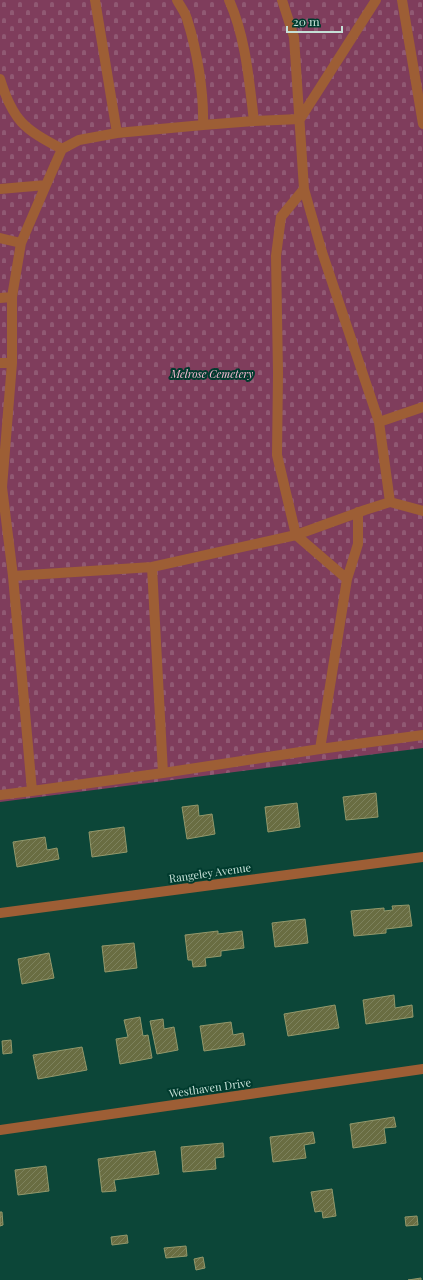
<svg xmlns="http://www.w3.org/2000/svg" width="423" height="1280" font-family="'Playfair Display',serif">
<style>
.cemetery{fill:url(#cemetery-stones)}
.building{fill:url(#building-hatch);stroke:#93986b}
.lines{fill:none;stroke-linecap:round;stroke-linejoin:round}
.minor{stroke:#9d5e35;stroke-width:10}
.labels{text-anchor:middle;stroke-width:4;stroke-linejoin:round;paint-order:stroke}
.park-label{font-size:11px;font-style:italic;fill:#fbbed7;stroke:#003b2e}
.street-label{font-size:11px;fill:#c5e0d7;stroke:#003b2e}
</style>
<defs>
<pattern id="cemetery-stones" width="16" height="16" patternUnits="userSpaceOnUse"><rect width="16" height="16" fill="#7f3d5c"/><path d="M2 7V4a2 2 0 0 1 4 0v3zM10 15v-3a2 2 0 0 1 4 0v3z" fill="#905973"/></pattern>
<pattern id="building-hatch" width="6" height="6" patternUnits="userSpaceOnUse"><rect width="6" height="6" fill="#696d42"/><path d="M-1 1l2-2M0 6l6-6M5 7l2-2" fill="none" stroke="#7d825d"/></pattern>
</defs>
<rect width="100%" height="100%" fill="#0c4638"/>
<path class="cemetery" d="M0,0H423V748L0,802Z"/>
<path class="building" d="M376,793L378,817L346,820L343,797Z
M297,803L300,827L268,832L265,807Z
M198,805L199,816L212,814L215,834L187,839L182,807Z
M124,827L127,852L92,857L89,832Z
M45,837L47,850L57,848L59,859L17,867L13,842Z
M409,905L412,926L386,929V933L354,936L351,911L384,908V911L393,910L392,906Z
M305,919L308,943L275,947L272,923Z
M218,931V934L242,931L244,948L221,951V956L205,958L206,966L193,967L192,960H188L185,935Z
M134,943L137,968L105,972L102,946Z
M49,953L54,978L22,984L18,959Z
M394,995L395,1008L412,1005L413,1017L366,1024L363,1000Z
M335,1005L339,1028L288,1036L284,1014Z
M140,1017L143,1036L148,1035L152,1058L120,1064L116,1039L128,1037L124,1020Z
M163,1019L164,1029L174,1027L178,1050L157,1054L150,1021Z
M231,1022L233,1035L243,1033L245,1045L204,1051L200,1026Z
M11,1040L12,1053L3,1054L2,1041Z
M82,1047L87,1070L38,1079L33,1055Z
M394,1117L396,1127L384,1128L386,1143L353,1148L350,1124Z
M313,1132L315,1143L304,1145L306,1158L273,1162L270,1137Z
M223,1143L224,1157L215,1158L216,1169L183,1172L181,1147Z
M155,1151L159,1174L114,1180L116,1191L102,1192L98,1159Z
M46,1166L49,1191L18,1195L15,1170Z
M332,1189L336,1216L323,1218L322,1211L315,1212L311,1192Z
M0,1212H2L3,1225L0,1226Z
M417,1216L418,1225L406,1226L405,1217Z
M127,1235L128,1243L112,1245L111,1237Z
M186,1246L187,1256L166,1258L164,1248Z
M203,1257L205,1268L196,1270L194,1259Z
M421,1278V1280H408Z"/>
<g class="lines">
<path class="minor" d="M95,0L117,133
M229,0C246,38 249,81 254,121L300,119
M282,0L294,37L304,189L322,252L379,422L423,407
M402,0L423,124
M0,79C13,121 24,129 62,149L79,140L117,133L203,125C204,92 197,50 187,19C185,12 180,6 177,0
M300,119L376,0
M203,125L254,121
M46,185L62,149
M0,189L46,185L21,243L12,297V363L2,487L13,576L152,567L163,773L320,749L423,735
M304,189L281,217L276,256L278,373L277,455L296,535L365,510L390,502L423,511
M0,238L21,243
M0,298L12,297
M0,363H12
M379,422L390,502
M152,567L296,535L347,579L320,749
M347,579L358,544V512
M32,791L163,773
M0,795L32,791L13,576
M0,913L423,857
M0,1130L423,1069"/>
</g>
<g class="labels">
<g class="park-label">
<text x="212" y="378">Melrose Cemetery</text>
</g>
<g class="street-label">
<text transform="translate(210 873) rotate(-8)" y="4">Rangeley Avenue</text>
<text transform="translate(210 1088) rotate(-8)" y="4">Westhaven Drive</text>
</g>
</g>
<path d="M287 26v6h55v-6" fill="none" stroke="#c5e0d7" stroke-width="2"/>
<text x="293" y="26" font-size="12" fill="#c5e0d7" stroke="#003b2e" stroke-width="3" paint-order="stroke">20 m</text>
</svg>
